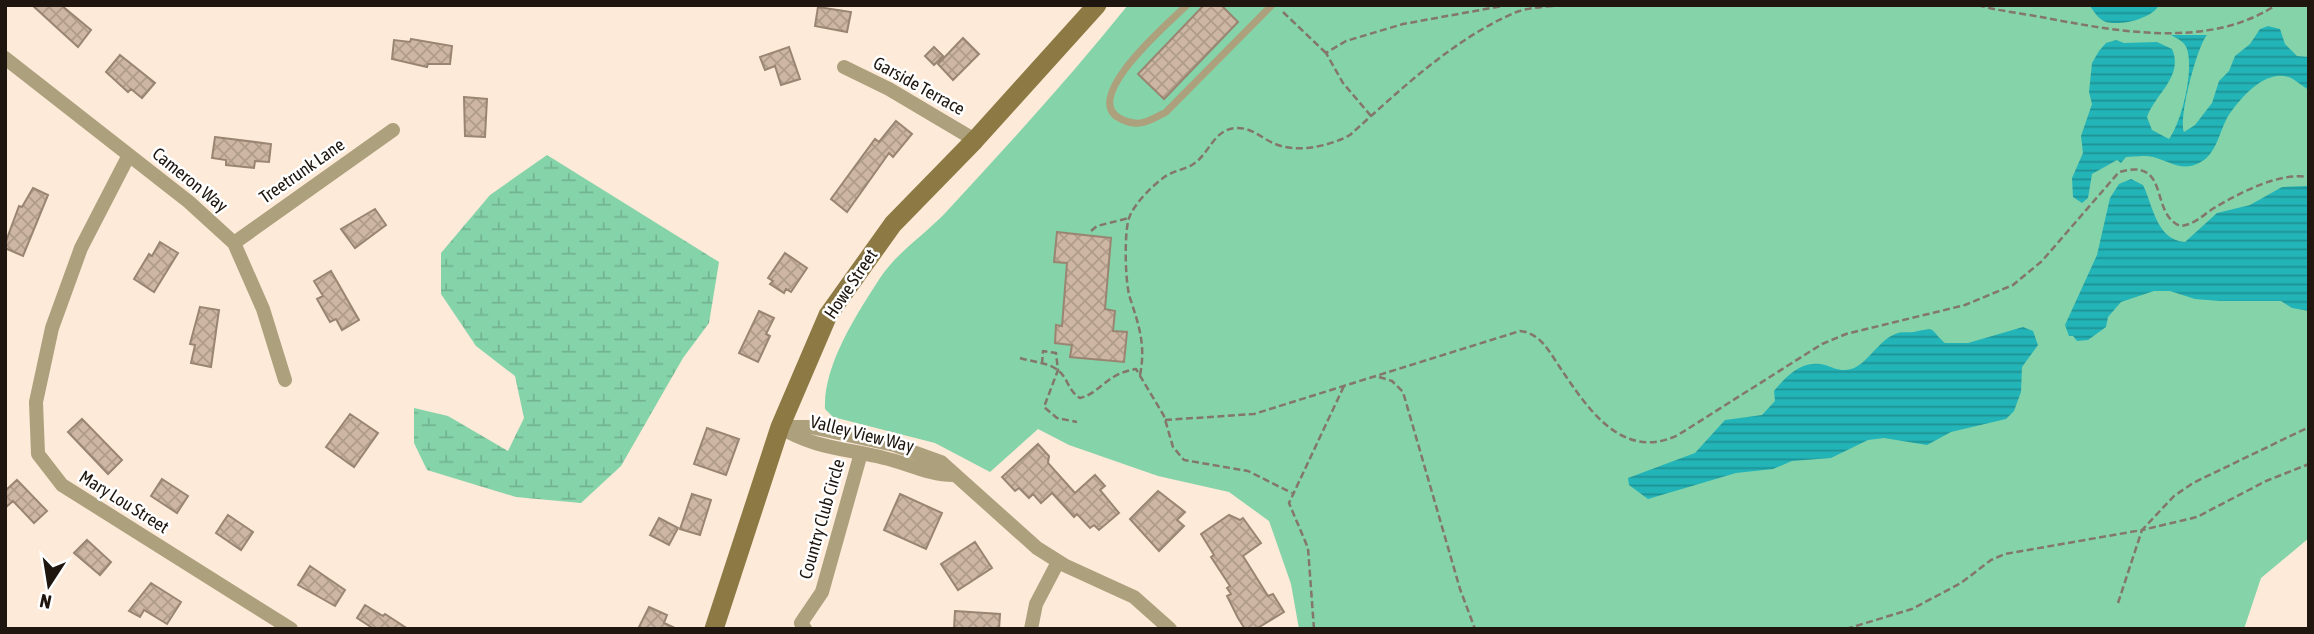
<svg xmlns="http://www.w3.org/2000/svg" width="2314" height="634" font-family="'Asap Condensed',sans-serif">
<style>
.grass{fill:#85d3a9}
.wetland{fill:url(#wetland-marsh)}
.water{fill:url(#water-rules)}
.building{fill:url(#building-cross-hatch);stroke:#9a8572;stroke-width:2}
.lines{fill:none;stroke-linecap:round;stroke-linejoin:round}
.path{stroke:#83766b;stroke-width:2.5;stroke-dasharray:7 3.5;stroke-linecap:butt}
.service{stroke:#ada07d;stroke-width:7}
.minor{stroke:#ada07d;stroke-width:14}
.secondary{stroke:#8d7943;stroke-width:19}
.labels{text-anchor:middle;stroke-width:5;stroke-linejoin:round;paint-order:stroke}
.street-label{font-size:18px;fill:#1e160f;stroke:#fff}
</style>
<defs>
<pattern id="wetland-marsh" width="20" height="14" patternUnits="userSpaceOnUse" patternTransform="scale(1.75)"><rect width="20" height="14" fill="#85d3a9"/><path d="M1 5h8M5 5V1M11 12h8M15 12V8" fill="none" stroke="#72b490"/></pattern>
<pattern id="water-rules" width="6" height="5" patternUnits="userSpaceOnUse" patternTransform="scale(1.75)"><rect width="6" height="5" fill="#23b4b8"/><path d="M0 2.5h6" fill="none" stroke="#1e9194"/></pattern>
<pattern id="building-cross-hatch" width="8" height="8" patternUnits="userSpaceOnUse" patternTransform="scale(1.75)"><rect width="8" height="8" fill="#cdb6a3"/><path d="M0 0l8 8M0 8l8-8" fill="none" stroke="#b09c8b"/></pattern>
</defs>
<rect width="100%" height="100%" fill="#fdead9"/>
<path class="grass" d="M1128,5H2309V538L2261,578L2244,629H1299L1291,584L1269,521L1229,492L1158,476L1069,445L1038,429L990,472L935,443L833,417L825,409C823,365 857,314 880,278C898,251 926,234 948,210C1010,143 1071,76 1128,5Z"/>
<path class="wetland" d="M547,155L719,262L709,323L683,358L621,466L581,503L516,497L427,470L414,443V408L448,416L508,451L524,418L515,376L476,346L441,294V253L490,195Z"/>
<path class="water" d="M2089,5H2159C2152,19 2120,26 2106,22C2098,19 2094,11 2089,5Z
M2268,26L2280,29L2285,44L2297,56L2309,57V90C2303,87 2297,81 2291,78C2266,67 2239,99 2227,118C2219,133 2216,155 2199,163C2182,172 2169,161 2153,157C2144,155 2135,157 2126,157L2121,163L2117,160L2092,174L2088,198L2082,203L2073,197L2072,178L2083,153L2081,136L2092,104L2089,92L2092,63L2099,51L2106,43L2116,40L2124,43L2157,42L2172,49C2184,76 2155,94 2147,117L2152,130L2169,139C2182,121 2194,71 2187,49C2185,42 2178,39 2171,35H2207C2197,46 2178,119 2184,132L2195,125L2212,103L2219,81L2229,71L2235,56L2250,44L2260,29Z
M2131,179L2143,185C2153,205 2156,240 2185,242L2217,213L2250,205L2282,187L2309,186V311L2292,308L2281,301H2220L2195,299L2170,291H2154L2121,302L2108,317L2106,327L2088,340L2077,341L2073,336H2069L2065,325L2097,255L2110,198L2119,184Z
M2023,327L2033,331L2038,345L2022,367L2021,392L2014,411L2006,419L1951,432L1927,445L1884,438L1868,440L1831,458L1792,461L1773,469L1736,473L1648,499L1629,485L1628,478L1695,453L1725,420L1762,415L1775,401L1774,391C1787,375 1803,359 1825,365C1834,368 1841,372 1851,369C1865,366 1878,342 1893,335C1900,331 1907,333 1914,332C1938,327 1928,328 1945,343H1968Z"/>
<path class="building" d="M32,5H61L91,30L78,47Z
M1204,5H1221L1238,22L1164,99L1138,74Z
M818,7L851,12L847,32L815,26Z
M963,38L979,54L953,80L938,64Z
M411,39L452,46L450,64H428L427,67L392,59L394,40L410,42Z
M789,47L800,79L781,85L775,66L765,70L760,57Z
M934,47L943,56L934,65L925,56Z
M120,55L155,83L142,98L131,89L128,92L106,72Z
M464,97L487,99L485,137L465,136Z
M896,121L912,134L893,157L889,153L847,212L831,199L875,139L879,142Z
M215,137L271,144L269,162L255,161L254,168L226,165V160L212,158Z
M33,188L48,195L23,256L5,248V244L19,206L22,207Z
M375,209L386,225L355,248L341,229Z
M1057,232L1111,238L1105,309L1115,311L1113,331L1127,332L1124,362L1070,357L1072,345L1055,343L1056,325L1062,326L1067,263L1054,262Z
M160,242L178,253L154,292L134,279L149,254L152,256Z
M785,253L807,268L791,292L786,289L784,293L770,284L773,281L768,278Z
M331,271L359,320L342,330L336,319L330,322L317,299L323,296L314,281Z
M200,307L219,310L211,367L191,363L195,345L190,344Z
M759,311L774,318L766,334L770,336L758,362L739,353Z
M350,414L378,433L354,467L326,447Z
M82,419L122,460L108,474L68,432Z
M707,428L739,439L726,475L694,464Z
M1038,444L1049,456L1048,463L1075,493L1095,475L1105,486L1100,490L1119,513L1099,530L1094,525L1090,528L1077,514L1074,517L1052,493L1041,503L1033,494L1029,498L1019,488L1015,491L1002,477Z
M162,479L188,496L177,513L151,496Z
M17,480L47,511L34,523L13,501L5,508V491Z
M1158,491L1185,512L1177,520L1184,526L1159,551L1130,519Z
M692,494L711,500L700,535L680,529Z
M900,494L942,513L926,549L884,530Z
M228,515L253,532L241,550L216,533Z
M1229,515L1240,520L1243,518L1261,543L1243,556L1268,596L1273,594L1284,612L1256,629H1245L1238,618L1227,596L1231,594L1227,588L1230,586L1211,557L1214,555L1201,534Z
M659,518L678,528L669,545L650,535Z
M87,540L111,562L100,575L74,553Z
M975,542L992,568L958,590L941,564Z
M310,566L345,590L335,606L298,585Z
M151,583L181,602L167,624L144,610L140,617L129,611Z
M365,605L383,616L385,614L408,629H374L357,618Z
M649,607L667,615L664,623L677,629H638Z
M955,611L1000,614L999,629H954Z"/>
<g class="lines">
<path class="path" d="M1978,5C1998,11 2020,13 2041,17C2115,31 2208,50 2276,5
M1283,12L1326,53
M1371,116L1343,83L1326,53L1346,41L1403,24L1508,5
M1091,231L1097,226L1129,218
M1020,358C1032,362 1049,362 1059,371C1068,379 1069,392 1080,398C1101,393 1105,374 1136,369L1164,416L1173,447L1184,460L1248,471L1292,493
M1042,364L1043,351L1056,353L1058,370L1044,407L1057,418L1077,422
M1140,375C1146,346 1139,325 1130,298C1125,283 1124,233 1129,218C1134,204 1151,187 1163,178C1172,171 1183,170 1192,165C1209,155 1213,130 1235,128C1251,127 1260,137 1273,143C1296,154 1330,146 1350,135C1399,91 1452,40 1514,13C1528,7 1546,7 1561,5
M1379,377L1392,381L1403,392L1460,589L1475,629
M1165,420L1254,414L1520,331C1540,333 1549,351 1559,366C1587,408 1622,462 1678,435L1822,344L1846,334L1965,305L2013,285L2042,261L2119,172C2171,157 2149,213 2180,226C2194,225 2203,215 2214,208C2240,193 2278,172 2309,177
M2118,603L2142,530L2197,517L2266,481L2309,464
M1314,629L1308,548L1289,503L1344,386
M1846,629L1912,609L1961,583L1991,560L2005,554L2142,530L2174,496L2193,483L2309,427"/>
<path class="service" d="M1187,5C1171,21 1078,99 1121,119C1139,128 1149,121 1166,112L1271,6"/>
<path class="minor" d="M5,58L189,202L234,243L263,309L285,380
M844,67L889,89L975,140
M129,155L81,248L52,328L36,402L38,454L62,485L291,629
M234,243L393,130
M780,427H811L894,445L941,462L1037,548L1064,565L1134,597L1170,629
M780,427C812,448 848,449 884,458C907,463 929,475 953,475
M805,629L801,623L822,592L861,453
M1031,629L1036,604L1058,562"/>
<path class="secondary" d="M714,629L780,427L828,315L893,224L975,140L1097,5"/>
</g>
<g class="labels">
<g class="street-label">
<text transform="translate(919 86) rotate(29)" y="6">Garside Terrace</text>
<text transform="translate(302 171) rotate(-35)" y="6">Treetrunk Lane</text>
<text transform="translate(190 180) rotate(39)" y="6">Cameron Way</text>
<text transform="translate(851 284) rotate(-56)" y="6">Howe Street</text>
<text transform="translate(862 434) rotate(14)" y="6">Valley View Way</text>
<text transform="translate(124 502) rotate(32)" y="6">Mary Lou Street</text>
<text transform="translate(822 519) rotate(-74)" y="6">Country Club Circle</text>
</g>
</g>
<rect width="2314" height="634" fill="none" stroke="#1e160f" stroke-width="14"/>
<g transform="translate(49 585) rotate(192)" stroke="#ffffff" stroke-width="5" paint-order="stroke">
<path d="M0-5L12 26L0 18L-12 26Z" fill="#1e160f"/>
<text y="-10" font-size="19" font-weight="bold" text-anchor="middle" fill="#1e160f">N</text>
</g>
</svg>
